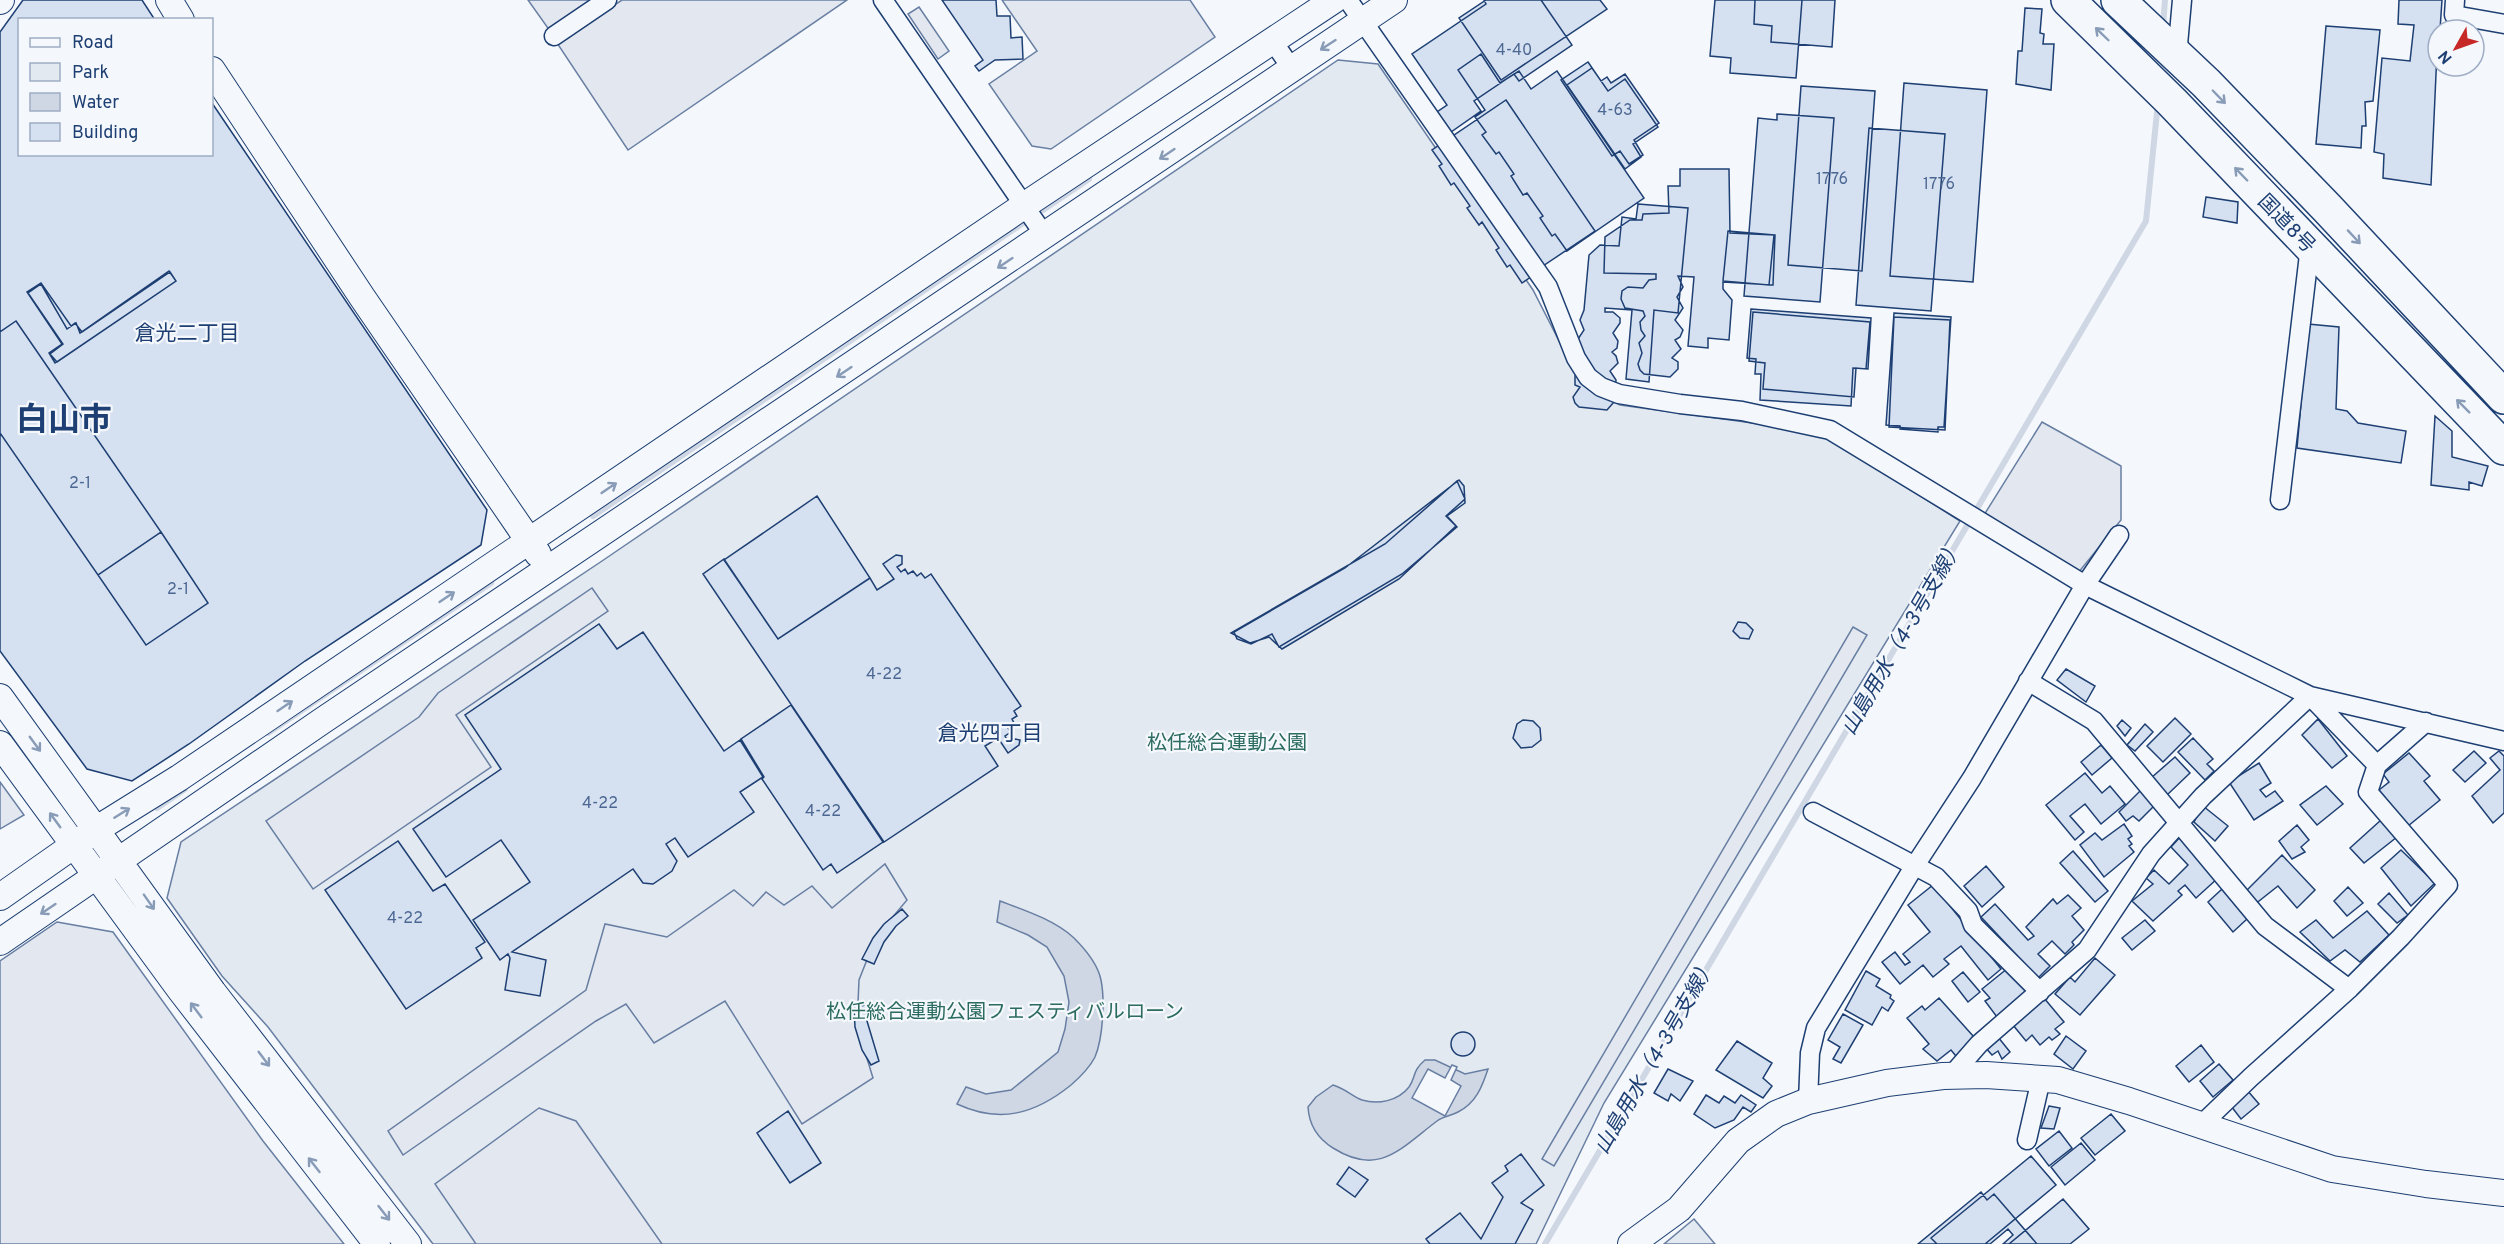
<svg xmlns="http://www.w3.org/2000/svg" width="2504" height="1244" font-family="Overpass,'Noto Sans JP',sans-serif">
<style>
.green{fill:#e3e9f0;stroke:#687fa3;stroke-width:1.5}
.parking{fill:#e3e8f0;stroke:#687fa3;stroke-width:1.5}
.water{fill:#cfd7e4;stroke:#687fa3;stroke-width:1.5}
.pier{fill:#f4f7fb;stroke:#687fa3;stroke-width:1.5}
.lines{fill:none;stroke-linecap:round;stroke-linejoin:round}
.stream{stroke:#cfd7e4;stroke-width:6}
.building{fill:#d5e0f0;stroke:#1d3f73;stroke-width:1.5}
.street-casing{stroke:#1d3f73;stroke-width:21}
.secondary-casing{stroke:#1d3f73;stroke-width:28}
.highway-casing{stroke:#1d3f73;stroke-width:36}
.street{stroke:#f4f7fb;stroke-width:18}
.secondary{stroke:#f4f7fb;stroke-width:26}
.highway{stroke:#f4f7fb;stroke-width:33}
.oneway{stroke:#889bb7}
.labels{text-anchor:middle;stroke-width:4.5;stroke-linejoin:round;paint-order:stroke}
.number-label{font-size:16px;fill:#4b6792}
.street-label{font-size:20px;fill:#1d3f73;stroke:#f4f7fb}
.park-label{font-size:20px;fill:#2c6c60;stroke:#f4f7fb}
.neighbourhood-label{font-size:21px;fill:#1d3f73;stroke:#f4f7fb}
.water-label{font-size:21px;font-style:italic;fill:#1d3f73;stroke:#f4f7fb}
.town-label{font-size:32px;font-weight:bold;fill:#1d3f73;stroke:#f4f7fb}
</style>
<rect width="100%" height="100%" fill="#f4f7fb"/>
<path class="green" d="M1338,60L1378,64L1533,290L1582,386L1620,405L1804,430L1831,439L1960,521L1604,1103L1536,1244H433L268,1027L222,976L167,898L181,842L602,561Z
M1694,1219L1715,1244H1664Z"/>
<path class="parking" d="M528,0H595L550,31Z
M622,0H847L628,150L557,43Z
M1002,0H1190L1215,37L1051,149L1032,146L989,84L1037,51Z
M919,7L949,51L938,59L908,14Z
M2042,422L2121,466V520L2078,573L1984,515Z
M592,588L608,611L456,715L491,767L313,889L266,821L419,717L438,693Z
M1853,627L1867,635L1554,1166L1542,1159Z
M0,782L24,815L0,829Z
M885,864L907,900L876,937L859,980L857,1026L873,1078L802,1124L725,1001L654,1043L626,1004L596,1021L403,1155L388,1131L586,990L605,924L667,937L734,890L753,906L766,892L784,905L812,886L832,908Z
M57,922L113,932L263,1141L344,1244H0V961Z
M539,1108L576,1121L662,1244H476L435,1184Z"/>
<path class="water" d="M1000,901C1024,910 1055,920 1074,938C1084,948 1098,965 1101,980C1105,1000 1103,1038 1095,1057C1090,1067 1079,1078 1071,1085C1035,1114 1000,1124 957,1104L966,1087L986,1094L1011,1090L1058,1052L1065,1029L1069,1002L1064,976L1047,947L1028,935L997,922Z
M1425,1060H1435L1465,1074L1488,1069C1482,1087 1476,1103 1458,1112C1451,1116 1443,1116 1437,1121C1400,1149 1379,1177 1333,1148C1317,1138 1309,1125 1308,1107L1316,1097L1333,1085C1344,1088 1352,1096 1362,1100C1378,1105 1398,1101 1409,1087C1416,1077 1412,1071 1425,1060Z"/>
<path class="pier" d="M1452,1065L1457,1067L1451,1080L1461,1086L1445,1116L1412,1098L1428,1069L1445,1078Z"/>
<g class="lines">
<path class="stream" d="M2163,26L2165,0
M1043,210L1089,179
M593,516L1026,221
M268,733L491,583
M157,808L185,789
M1545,1244L2146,221L2158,102"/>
</g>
<path class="building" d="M23,0H142L155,20H20V154H212V103L487,510L481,545L305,661L189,744L132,781L87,769L0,651V32Z
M942,0H996L997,16H1010L1011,38L1022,37L1023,59L995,60L979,71L975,66L983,60Z
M1484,0H1541L1572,45L1519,81L1514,74L1474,101L1481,111L1451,132L1437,112L1447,105L1412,54L1486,4Z
M1486,0H1600L1607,9L1501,80L1459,18Z
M1715,0H1802L1796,78L1730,73L1731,58L1710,56Z
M1755,0H1835L1832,47L1771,42L1772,26L1754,24Z
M2399,0H2442L2440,30H2438L2431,185L2383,178L2384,154L2374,152L2382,58L2410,61L2414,25L2398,24Z
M2025,8L2042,9L2040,33L2044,34L2043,44H2054L2051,90L2016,84L2018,51H2022Z
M2326,26L2380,30L2373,101L2365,102L2366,126H2362L2361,148L2316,144Z
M1481,54L1500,83L1519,71L1531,89L1557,71L1644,198L1567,251L1555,234L1552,236L1540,218L1543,216L1527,193L1523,195L1511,176L1514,174L1499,152L1496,154L1482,135L1486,132L1475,117L1485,110L1458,70Z
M1588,62L1601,81L1607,77L1611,83L1625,74L1659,123L1634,140L1643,155L1629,164L1620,151L1612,156L1561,80Z
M1592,68L1608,91L1625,79L1658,127L1633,144L1641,157L1625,169L1567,85Z
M1904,83L1987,90L1973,282L1890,276Z
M1801,86L1875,91L1862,271L1788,265Z
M1506,100L1595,231L1543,266L1544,268L1522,283L1510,265L1507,267L1496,250L1499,248L1482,222L1479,225L1467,208L1470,206L1454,183L1451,185L1439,166L1442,164L1432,150Z
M1777,114L1834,118L1820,302L1744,296L1758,118L1777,120Z
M1869,128L1945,134L1931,311L1856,305Z
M1680,169H1729L1730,233L1775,235L1773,285L1723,282V289L1732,300L1729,340L1708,338V348L1688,346L1694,277L1678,276L1683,287L1677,297L1683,308L1675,320L1683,330L1680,337L1675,340L1681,349L1672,358L1678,362V369L1670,377L1644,374L1640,370L1638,364L1642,353L1639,343L1645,336L1641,330L1640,322L1645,316L1643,311L1625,308L1621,299L1622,291L1628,287L1643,288L1649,280L1656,279V274L1604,273L1605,237L1630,220H1642L1643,214L1669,213L1668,186H1680Z
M2206,197L2238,202L2237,223L2203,217Z
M1638,204L1688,208L1678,313L1654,310L1649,382L1626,379L1632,310L1605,308V312H1613L1620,318V323L1613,333L1618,341L1617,348L1612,352L1616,356L1618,363L1610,371L1616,380L1614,402L1607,410L1579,407L1575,403L1573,397L1580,387L1575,385V377L1578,339L1584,330L1580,320L1584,310L1589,255L1600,245L1619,246L1622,217L1636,219Z
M1728,231L1774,235L1769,285L1723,281Z
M169,271L176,281L57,362L50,354L63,344L28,293L41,284L67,329L76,323L80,333Z
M170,272L176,281L55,363L49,353L62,344L27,292L41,283L71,326L75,323L82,332Z
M1751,309L1871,318L1868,369L1853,368L1851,406L1760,400L1761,374H1755L1756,359L1747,358Z
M1753,312L1870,322L1866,369L1856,368L1854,397L1763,389L1765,363L1749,361Z
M1894,313L1951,317L1944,427H1938V432L1900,429V426L1886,425Z
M1894,317L1950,320L1945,430L1889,427Z
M16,321L161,532L98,575L0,433V332Z
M2308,324L2339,327L2336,409L2347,411L2358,423L2406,431L2401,463L2297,448Z
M2435,416L2452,431V457L2488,466L2482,486L2469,482V490L2431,485Z
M1459,480L1464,486L1465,503L1447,516L1457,527L1402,574L1279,647L1272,634L1251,644L1237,639L1234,632L1345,568Z
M1457,481L1465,499L1446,516L1456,526L1399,579L1282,649L1269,637L1250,643L1231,633L1385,544Z
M817,496L870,578L778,639L724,560Z
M161,532L208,603L146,645L98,575Z
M896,555L902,556V564L897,567L901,572L905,569L908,574L913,571L917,576L921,573L925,578L931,574L1021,706L1014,711L1017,716L1012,719L1014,723L1008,728L1011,732L1005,736L1009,743L1015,739L1020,740L1019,745L1008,753L998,738L985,746L998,766L884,842L703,574L724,559L778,639L870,578L877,590L894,579L883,564Z
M1738,622L1746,623L1753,630L1749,639L1740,638L1733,631Z
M599,624L617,649L643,632L724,751L740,740L763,777L740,792L754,812L688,857L675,838L666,844L677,861L672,871L653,884L643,883L633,869L512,952L546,960L540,996L505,990L510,958L508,954L500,960L473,920L530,882L501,840L446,877L413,829L501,769L465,715Z
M2066,669L2095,686L2086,702L2057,680Z
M791,705L883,842L837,873L831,864L823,870L762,779L764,777L741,739Z
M2175,718L2191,734L2163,762L2147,746Z
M2318,719L2347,756L2332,768L2302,735Z
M1523,720L1533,721L1540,728L1541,740L1532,747L1521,748L1513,738L1517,724Z
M2122,720L2131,728L2125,736L2117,726Z
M2145,724L2153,732L2135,751L2127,745Z
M2193,738L2213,759L2207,764L2214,771L2205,780L2178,752Z
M2101,745L2112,758L2092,775L2081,762Z
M2474,751L2486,763L2465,782L2453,770Z
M2499,751L2504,756V813L2493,823L2472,796L2500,770L2490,758Z
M2409,753L2430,776L2424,781L2440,800L2408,826L2379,790L2389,782L2383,774Z
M2175,757L2190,773L2167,795L2151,778Z
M2259,763L2271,783L2260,790L2266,797L2275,791L2283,801L2254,820L2229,782Z
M2085,773L2102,793L2110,786L2125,804L2101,824L2085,804L2070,816L2084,832L2075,840L2046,805Z
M2326,786L2343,804L2317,825L2300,805Z
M2143,788L2156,804L2139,821L2133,816L2126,821L2119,812Z
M2203,806L2228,826L2215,841L2194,822Z
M2381,820L2397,837L2364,863L2350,848Z
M2124,824L2132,836L2128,839L2132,844L2129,846L2134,852L2104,877L2080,845L2095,833L2102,840Z
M2297,825L2309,840L2301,847L2305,852L2292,859L2279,841Z
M2181,836L2218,878L2196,898L2185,885L2178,891L2182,895L2153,921L2132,901L2153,884L2146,878L2154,870L2169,884L2188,865L2171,847Z
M398,841L433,891L445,884L485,942L476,948L482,958L406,1009L325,890Z
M2401,850L2435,883L2411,906L2381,868Z
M2073,851L2108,891L2095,902L2060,863Z
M2282,855L2315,890L2297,908L2278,886L2254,905L2245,892Z
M1986,866L2004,887L1982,907L1964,886Z
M1933,885L2001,969L1988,980L1961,946L1944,959L1949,964L1933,977L1923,965L1900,984L1882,962L1895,952L1905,965L1910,962L1903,954L1930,932L1908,905Z
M2348,887L2363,903L2347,916L2334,901Z
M2222,889L2247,919L2233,932L2208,902Z
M2389,893L2408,915L2397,923L2378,904Z
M2068,895L2081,908L2072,916L2084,930L2072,942L2074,945L2065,954L2052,941L2038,954L2050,966L2038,978L1981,917L1995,904L2028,940L2034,936L2026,927L2053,899L2057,904Z
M902,909L908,916L896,926L884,942L874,964L862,959L873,938L884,924Z
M2367,911L2389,935L2360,962L2345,950L2330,961L2300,932L2316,920L2333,938Z
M2145,920L2155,931L2132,950L2122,938Z
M2095,958L2115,975L2080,1015L2055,994L2070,977L2075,982Z
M2008,968L2028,993L1997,1017L1985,1001L1990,998L1982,989Z
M1866,971L1880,979L1876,986L1891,995L1890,998L1894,1001L1888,1011L1882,1007L1872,1025L1845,1010Z
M1963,972L1980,992L1968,1002L1952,981Z
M1939,998L1974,1037L1956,1056L1951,1050L1937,1061L1923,1049L1929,1044L1907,1018L1922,1006L1925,1010Z
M2044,998L2064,1022L2055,1029L2060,1034L2052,1040L2049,1037L2040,1045L2032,1035L2026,1041L2013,1025Z
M866,1005L867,1021L879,1061L871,1065L862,1050L855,1027L854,1007Z
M1843,1014L1863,1025L1841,1063L1833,1059L1840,1047L1828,1040Z
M1451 1044a12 12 0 1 1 24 0a12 12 0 1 1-24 0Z
M2066,1036L2086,1051L2073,1069L2054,1054Z
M1998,1037L2010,1052L2002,1059L1998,1051L1992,1055L1985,1047Z
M1737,1041L1772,1063L1763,1078L1772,1086L1763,1098L1716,1070Z
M2201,1045L2214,1062L2189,1082L2176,1066Z
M2219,1064L2233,1080L2213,1097L2200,1081Z
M1668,1069L1693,1081L1680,1101L1671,1094L1668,1101L1654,1093Z
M2247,1090L2259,1104L2241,1119L2231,1106Z
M1706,1095L1719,1103L1724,1096L1735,1103L1741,1095L1756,1105L1751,1112L1743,1107L1734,1120L1715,1128L1694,1114Z
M2049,1106L2060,1108L2054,1129L2041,1128Z
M788,1111L821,1163L790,1183L757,1133Z
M2111,1114L2125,1131L2095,1155L2081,1138Z
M2059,1131L2072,1148L2049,1166L2036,1149Z
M2081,1143L2095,1160L2065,1185L2051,1167Z
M1521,1154L1544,1185L1521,1203L1533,1210L1515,1244H1430L1426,1239L1460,1213L1481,1239L1503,1197L1492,1183L1508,1171L1505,1166Z
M2031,1156L2056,1185L1985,1244H1937L1931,1238Z
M1349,1167L1368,1180L1355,1197L1337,1184Z
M1981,1192L1987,1200L1994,1194L2037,1244H2003L2013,1235L2008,1229L1990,1244H1918Z
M2063,1199L2089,1229L2070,1244H2009Z"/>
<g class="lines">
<g class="street-casing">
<path id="street" d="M883,0L1045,236
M1348,0L1548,287L1576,358L1588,377L1601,387L1619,394L1680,404L1742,411L1830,430L2085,585L2310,696L2504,741
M2455,0L2454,15L2504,24
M554,36L607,0
M1272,40L1292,69
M2177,56L2182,0
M2280,500L2310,246
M2028,681L2094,721L2265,926L2349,989L2251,1077L2200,1126
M2377,765L2426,722
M1813,812L1936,877L1968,911L1973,925L2040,992
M1951,1076L1979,1044L2087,950L2151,854L2203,796L2310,696L2377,765L2368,792L2448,885L2401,937L2349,989
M1808,1101L1810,1053L1816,1028L1912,870L1972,778L2085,585L2119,535
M2027,1140L2041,1079"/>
</g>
<g class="secondary-casing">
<path id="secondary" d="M169,0L181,20
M0,1L1,0
M212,70L362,297L538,554
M0,697L213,992L408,1244
M0,744L181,991L377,1244
M0,897L97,829L179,778L1025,205L1334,0
M0,942L322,721L1394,0
M1631,1244L1679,1209L1738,1141L1776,1114L1808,1101L1887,1083L1943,1076L1986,1075L2058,1080L2129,1101L2332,1169L2426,1184L2504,1193"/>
</g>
<g class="highway-casing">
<path id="highway" d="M2068,0L2172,102L2504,448
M2118,0L2206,83L2327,208L2504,397"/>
</g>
<use href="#street" class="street"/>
<use href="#secondary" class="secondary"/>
<use href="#highway" class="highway"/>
</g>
<defs><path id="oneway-shaft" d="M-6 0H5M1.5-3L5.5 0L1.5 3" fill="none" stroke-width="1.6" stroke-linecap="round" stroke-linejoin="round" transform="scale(1.5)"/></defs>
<g class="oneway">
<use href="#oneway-shaft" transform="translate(2102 34) rotate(-136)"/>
<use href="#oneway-shaft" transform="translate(1328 45) rotate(147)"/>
<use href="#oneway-shaft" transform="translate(2219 97) rotate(46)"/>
<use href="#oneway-shaft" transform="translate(1167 154) rotate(146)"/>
<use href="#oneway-shaft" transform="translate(2241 174) rotate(-134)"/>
<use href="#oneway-shaft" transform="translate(2354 237) rotate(47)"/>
<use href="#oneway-shaft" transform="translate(1005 263) rotate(146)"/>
<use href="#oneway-shaft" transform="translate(844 372) rotate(146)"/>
<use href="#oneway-shaft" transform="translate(2463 406) rotate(-135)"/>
<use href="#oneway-shaft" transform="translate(609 488) rotate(-34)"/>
<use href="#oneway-shaft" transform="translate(447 597) rotate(-34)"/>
<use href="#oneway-shaft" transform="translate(285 706) rotate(-34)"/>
<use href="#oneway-shaft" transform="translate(35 744) rotate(54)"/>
<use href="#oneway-shaft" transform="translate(122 813) rotate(-32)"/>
<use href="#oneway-shaft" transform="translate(55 820) rotate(-126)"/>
<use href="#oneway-shaft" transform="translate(149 902) rotate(55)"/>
<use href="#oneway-shaft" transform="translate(48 909) rotate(146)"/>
<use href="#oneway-shaft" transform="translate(196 1010) rotate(-127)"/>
<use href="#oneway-shaft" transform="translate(264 1059) rotate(53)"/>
<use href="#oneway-shaft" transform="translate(314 1165) rotate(-128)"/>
<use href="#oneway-shaft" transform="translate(384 1213) rotate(52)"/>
</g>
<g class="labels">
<g class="number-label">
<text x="1514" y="55">4-40</text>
<text x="1615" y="115">4-63</text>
<text x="1832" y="184">1776</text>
<text x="1939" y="189">1776</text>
<text x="80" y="488">2-1</text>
<text x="178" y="594">2-1</text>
<text x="884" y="679">4-22</text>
<text x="600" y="808">4-22</text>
<text x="823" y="816">4-22</text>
<text x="405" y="923">4-22</text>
</g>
<g class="street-label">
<text transform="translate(2287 223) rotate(46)" y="7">国道8号</text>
</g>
<g class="park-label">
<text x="1227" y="749">松任総合運動公園</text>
<text x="1005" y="1018">松任総合運動公園フェスティバルローン</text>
</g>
<g class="neighbourhood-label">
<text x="187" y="340">倉光二丁目</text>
<text x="990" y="740">倉光四丁目</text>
</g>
<g class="water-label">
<text transform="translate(1902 637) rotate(-60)" y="7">山島用水（4-3号支線）</text>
<text transform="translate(1655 1056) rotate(-60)" y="7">山島用水（4-3号支線）</text>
</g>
<g class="town-label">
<text x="64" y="430">白山市</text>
</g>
</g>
<rect x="18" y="18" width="195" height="138" fill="#f4f7fb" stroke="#9eadc5" stroke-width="1.5"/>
<rect x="30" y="38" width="30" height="9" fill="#f4f7fb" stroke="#9eadc5" stroke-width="1.5"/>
<text x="72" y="48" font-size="18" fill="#1d3f73">Road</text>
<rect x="30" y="63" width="30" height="18" fill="#e3e9f0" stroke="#9eadc5" stroke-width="1.5"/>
<text x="72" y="78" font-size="18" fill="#1d3f73">Park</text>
<rect x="30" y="93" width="30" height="18" fill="#cfd7e4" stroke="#9eadc5" stroke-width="1.5"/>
<text x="72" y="108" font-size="18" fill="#1d3f73">Water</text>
<rect x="30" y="123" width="30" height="18" fill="#d5e0f0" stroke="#9eadc5" stroke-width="1.5"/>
<text x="72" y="138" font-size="18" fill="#1d3f73">Building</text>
<g transform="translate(2456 48) rotate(230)"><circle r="28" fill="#f4f7fb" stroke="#9eadc5" stroke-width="1.5"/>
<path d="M0-4.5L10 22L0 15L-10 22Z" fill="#c62828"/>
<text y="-9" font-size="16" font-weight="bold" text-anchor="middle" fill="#1d3f73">N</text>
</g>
</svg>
